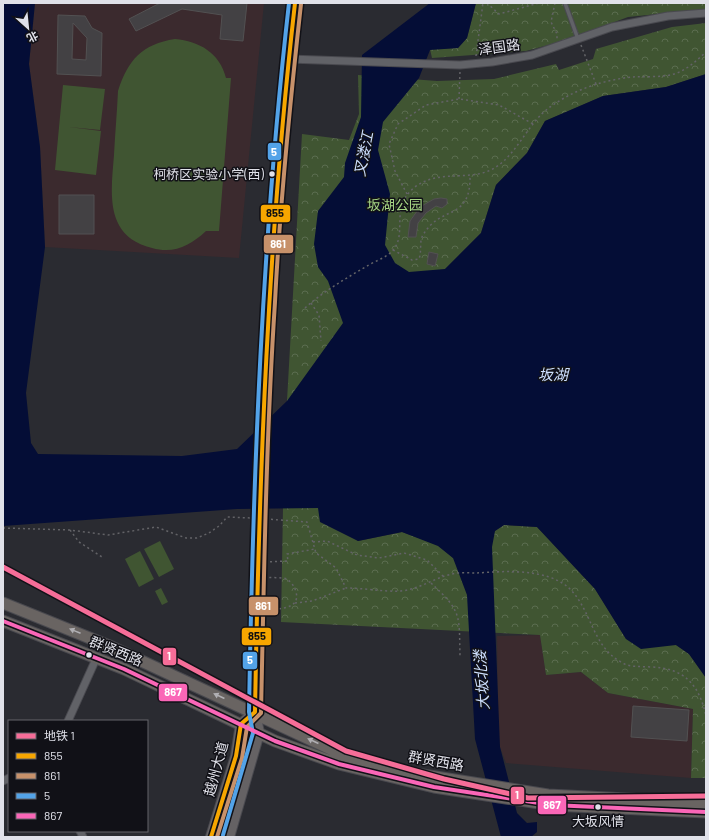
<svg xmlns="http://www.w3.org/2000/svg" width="709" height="840" font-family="Barlow,'Noto Sans SC',sans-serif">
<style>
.education{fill:#3b2a2e}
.grass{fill:#405532}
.forest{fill:url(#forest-crowns)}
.water{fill:#040d36}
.building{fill:#434144;stroke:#525152;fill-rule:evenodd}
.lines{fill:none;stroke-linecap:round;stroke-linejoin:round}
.service-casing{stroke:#49494f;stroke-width:5.5}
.minor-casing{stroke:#49494f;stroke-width:9}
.tertiary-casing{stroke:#49494f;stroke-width:11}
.secondary-casing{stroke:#49494f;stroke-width:12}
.primary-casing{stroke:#49494f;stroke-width:13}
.path{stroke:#636367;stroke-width:1.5;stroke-dasharray:2 3;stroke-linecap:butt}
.service{stroke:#616267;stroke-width:3.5}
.minor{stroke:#616267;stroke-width:7}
.tertiary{stroke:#616267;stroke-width:9}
.secondary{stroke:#656264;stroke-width:10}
.primary{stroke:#696462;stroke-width:11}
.tertiary-bridge-casing{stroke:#49494f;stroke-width:11;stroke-linecap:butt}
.tertiary-bridge{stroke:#616267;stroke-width:9}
.bus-1-casing{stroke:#111117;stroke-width:7}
.bus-2-casing{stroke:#111117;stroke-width:7}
.bus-3-casing{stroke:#111117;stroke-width:7}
.bus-4-casing{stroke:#111117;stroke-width:7}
.bus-1{stroke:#f7a600;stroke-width:4}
.bus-2{stroke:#c7916a;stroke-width:4}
.bus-3{stroke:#53a3e8;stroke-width:4}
.bus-4{stroke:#fa66b7;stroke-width:4}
.metro-1-casing{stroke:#111117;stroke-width:8}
.metro-1{stroke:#f66d98;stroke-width:5}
.oneway{fill:#b0afb3}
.bus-dot{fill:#e0e1e9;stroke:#111117;stroke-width:1.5}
.labels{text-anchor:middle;stroke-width:3;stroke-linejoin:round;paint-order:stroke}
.bus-label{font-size:13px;fill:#e0e1e9;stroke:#111117;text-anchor:end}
.street-label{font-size:14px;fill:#e0e1e9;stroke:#111117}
.park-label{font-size:14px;fill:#a6d584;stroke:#111117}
.water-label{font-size:15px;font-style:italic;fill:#cddffe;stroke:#111117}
.line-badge{stroke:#111117;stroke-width:1.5}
.badge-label{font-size:11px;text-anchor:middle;font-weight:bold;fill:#fff}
.pale-badge-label{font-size:11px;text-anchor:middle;font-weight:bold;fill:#111}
</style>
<defs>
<pattern id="forest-crowns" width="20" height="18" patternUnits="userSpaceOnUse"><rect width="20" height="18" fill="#405532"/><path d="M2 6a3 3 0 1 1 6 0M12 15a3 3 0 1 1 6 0" fill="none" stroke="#5b6d50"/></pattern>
</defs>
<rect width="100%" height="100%" fill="#2a2b31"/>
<path class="education" d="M35,3H264L239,258L45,247L40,147L29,64Z
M540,635L546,675L581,672L608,693L693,709L691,778L506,763L500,747L498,731L497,636Z"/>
<path class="grass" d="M175,39C199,41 220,53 226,78H231L219,231H206C190,246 174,254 152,248C104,236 111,193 114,155C115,134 117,113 118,91C128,60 142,44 175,39Z
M63,85L105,89L100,130L69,127L101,131L96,175L55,170Z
M160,541L174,569L159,577L144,549Z
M140,551L154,579L139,587L125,559Z
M161,588L168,602L162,605L155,591Z"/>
<path class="forest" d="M476,3H706V9L628,17L563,41L526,51L432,58L430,49L458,48L467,38Z
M706,23V74L666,87L603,96L545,121L527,153L496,185L481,233L445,269L287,401L302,134L349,140L359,114L358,75L437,81L494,79L556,64L559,70L593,59L596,49L672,27Z
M283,508H318L358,541L402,532L438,545L453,558L504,525L537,527L595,589L626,639L676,645L689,654L706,678V778H691L693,709L608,693L581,672L546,675L540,635L281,622Z"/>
<path class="water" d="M3,3H35L29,64L40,147L45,247L26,393L31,443L38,454L182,456L237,449L287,401L343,323L328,281L318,267L314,244L318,211L344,177L345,163L361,117L362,55L430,3H476L467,38L458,48L430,50L419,78L383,122L378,150L390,194L385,245L395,263L409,272L445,269L481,233L496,185L527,153L545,121L603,96L666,87L706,74V678L689,654L676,645L641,649L626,639L595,589L537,527L504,525L495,531L492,547L500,747L517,813L527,823L537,822V832L531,837H501L475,739L467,595L453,558L438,546L402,532L358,541L320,522L318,508L237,509L3,526Z"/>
<path class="building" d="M160,3H247L243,41L220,39L222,15L182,9L136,31L129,19Z
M58,15L85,16L92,28L102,33L101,76L57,74ZM73,23L87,38L86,60L72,59Z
M59,195H94V234H59Z
M441,198L447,199V204L442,208L436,206L426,213L418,223L416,237H408L410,221L420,207L434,199Z
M429,252L438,254L435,266L427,264Z
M633,706L689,710L687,741L631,737Z"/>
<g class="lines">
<g class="service-casing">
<path id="service" d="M565,3L578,39"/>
</g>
<g class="minor-casing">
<path id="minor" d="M289,59L460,65L492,62L532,55L612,27L668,16L706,13
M68,721L96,659
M3,781L9,778
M80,831L83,837"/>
</g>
<g class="tertiary-casing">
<path id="tertiary" d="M263,412L278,166L295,3
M255,712L257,545"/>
</g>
<g class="secondary-casing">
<path id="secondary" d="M211,837L236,756L241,724L255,712L259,733L229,837"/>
</g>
<g class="primary-casing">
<path id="primary" d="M3,603L107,645L350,758L417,774L548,795L706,803
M3,621L124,669L275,741L339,764L434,787L552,805L706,812"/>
</g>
<path class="path" d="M487,3L499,14L539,3
M555,3L551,22L557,34V39
M581,45L596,84
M476,56L483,3
M459,99L460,71
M407,194L395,171L389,144L398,124L426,105L459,99L499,105L533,124
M393,250L412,260L419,259C422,251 419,241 423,235C441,204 471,222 470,175
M311,303L319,315L321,341
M305,308C324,291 345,279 367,266C375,261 388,257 393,250C408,233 389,207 415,187C440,168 472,183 496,167C519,152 529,120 553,105C576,89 604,80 632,77C645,76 661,78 674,74C687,70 696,61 706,52
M266,519L307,522L316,553L336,568L346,588C364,588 383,592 401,591C420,589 434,578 452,574C460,572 469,573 477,573C504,571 548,568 570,589C592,611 592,646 621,662C630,668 640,666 651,667C684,668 699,684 706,716
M3,528L70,530L108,535L156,527L186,538H197L209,533L219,526L227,517L251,518
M70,530L79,542L102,557
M313,542L327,541L357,555L379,558L404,553L427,560L444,577
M265,562L288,561L287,554L315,549
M431,583C462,612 459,614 460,656
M295,603L312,601L346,588
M264,610C276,609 301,610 296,592C295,587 291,582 287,579C281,577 271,578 265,577"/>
<use href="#service" class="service"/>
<use href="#minor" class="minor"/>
<use href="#tertiary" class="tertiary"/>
<use href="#secondary" class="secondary"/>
<use href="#primary" class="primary"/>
<g class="tertiary-bridge-casing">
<path id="tertiary-bridge" d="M257,545L263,412"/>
</g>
<use href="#tertiary-bridge" class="tertiary-bridge"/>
<g class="bus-1-casing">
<path id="bus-1" d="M211,837L236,756L241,724L255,712C259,475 268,239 295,3"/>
</g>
<g class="bus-2-casing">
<path id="bus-2" d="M217,837L242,758L247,727L261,713C264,576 266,439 275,302C280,202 290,103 301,4"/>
</g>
<g class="bus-3-casing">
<path id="bus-3" d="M223,835L253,733L249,712C253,475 262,239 289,3"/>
</g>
<g class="bus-4-casing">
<path id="bus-4" d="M3,621L124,669L275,741L339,764L434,787L552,805L706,812"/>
</g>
<use href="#bus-1" class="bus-1"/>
<use href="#bus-2" class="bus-2"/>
<use href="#bus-3" class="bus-3"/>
<use href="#bus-4" class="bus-4"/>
<g class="metro-1-casing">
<path id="metro-1" d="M3,567L346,751L444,779L528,798L706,796"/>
</g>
<use href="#metro-1" class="metro-1"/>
</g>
<defs><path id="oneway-solid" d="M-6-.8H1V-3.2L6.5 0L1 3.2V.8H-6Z"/></defs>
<g class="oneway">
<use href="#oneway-solid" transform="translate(75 631) rotate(-158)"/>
<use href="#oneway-solid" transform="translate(219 696) rotate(-155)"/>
<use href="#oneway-solid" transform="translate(313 741) rotate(-155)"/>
</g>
<g class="bus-dot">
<circle cx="272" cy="174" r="3.5"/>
<circle cx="89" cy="655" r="3.5"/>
<circle cx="598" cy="807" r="3.5"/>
</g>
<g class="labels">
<g class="bus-label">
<text x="264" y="179">柯桥区实验小学(西)</text>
<text x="598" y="826" text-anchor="middle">大坂风情</text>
</g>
<g class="street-label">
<text transform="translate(499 47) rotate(-8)" y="5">泽国路</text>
<text transform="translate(116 651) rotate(22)" y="5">群贤西路</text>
<text transform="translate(436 761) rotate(10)" y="5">群贤西路</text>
<text transform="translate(216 769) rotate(-75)" y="5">越州大道</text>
</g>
<g class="park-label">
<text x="395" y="210">坂湖公园</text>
</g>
<g class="water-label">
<text transform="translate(364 154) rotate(-79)" y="5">叉溇江</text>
<text x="553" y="380">坂湖</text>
<text transform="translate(482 680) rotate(-94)" y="5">大坂北溇</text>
</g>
</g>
<g class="line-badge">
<rect x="267" y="142" width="15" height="19" rx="4" fill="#53a3e8"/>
<rect x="260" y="204" width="31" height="19" rx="4" fill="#f7a600"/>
<rect x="263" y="234" width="31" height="20" rx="4" fill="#c7916a"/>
<rect x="248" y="596" width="31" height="20" rx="4" fill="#c7916a"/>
<rect x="241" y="627" width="31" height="19" rx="4" fill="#f7a600"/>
<rect x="162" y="647" width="15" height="19" rx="4" fill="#f66d98"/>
<rect x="242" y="651" width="16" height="19" rx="4" fill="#53a3e8"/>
<rect x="158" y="683" width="30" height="19" rx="4" fill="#fa66b7"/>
<rect x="510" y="786" width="15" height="19" rx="4" fill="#f66d98"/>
<rect x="537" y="795" width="30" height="20" rx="4" fill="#fa66b7"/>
</g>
<g class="badge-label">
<text x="274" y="156">5</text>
<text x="278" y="248">861</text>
<text x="263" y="610">861</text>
<text x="169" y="660">1</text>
<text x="250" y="664">5</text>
<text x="173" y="696">867</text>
<text x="517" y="799">1</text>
<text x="552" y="809">867</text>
</g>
<g class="pale-badge-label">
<text x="275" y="217">855</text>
<text x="257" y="640">855</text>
</g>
<rect width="709" height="840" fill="none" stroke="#e0e1e9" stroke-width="8"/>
<rect x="8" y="720" width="140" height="112" fill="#111117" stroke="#64646b"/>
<rect x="16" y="733" width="20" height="6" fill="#f66d98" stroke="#64646b"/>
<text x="44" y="740" font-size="12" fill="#e0e1e9">地铁 1</text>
<rect x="16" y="753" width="20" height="6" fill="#f7a600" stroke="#64646b"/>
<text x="44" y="760" font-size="12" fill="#e0e1e9">855</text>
<rect x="16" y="773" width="20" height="6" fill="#c7916a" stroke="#64646b"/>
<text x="44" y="780" font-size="12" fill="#e0e1e9">861</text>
<rect x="16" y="793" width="20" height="6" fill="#53a3e8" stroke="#64646b"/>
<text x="44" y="800" font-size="12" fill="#e0e1e9">5</text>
<rect x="16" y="813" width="20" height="6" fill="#fa66b7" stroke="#64646b"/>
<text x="44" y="820" font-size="12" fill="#e0e1e9">867</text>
<g transform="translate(28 28) rotate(153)" stroke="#111117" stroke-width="3" paint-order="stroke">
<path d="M0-3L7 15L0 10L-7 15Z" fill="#e0e1e9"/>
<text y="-6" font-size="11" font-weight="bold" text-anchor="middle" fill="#e0e1e9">北</text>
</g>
</svg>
